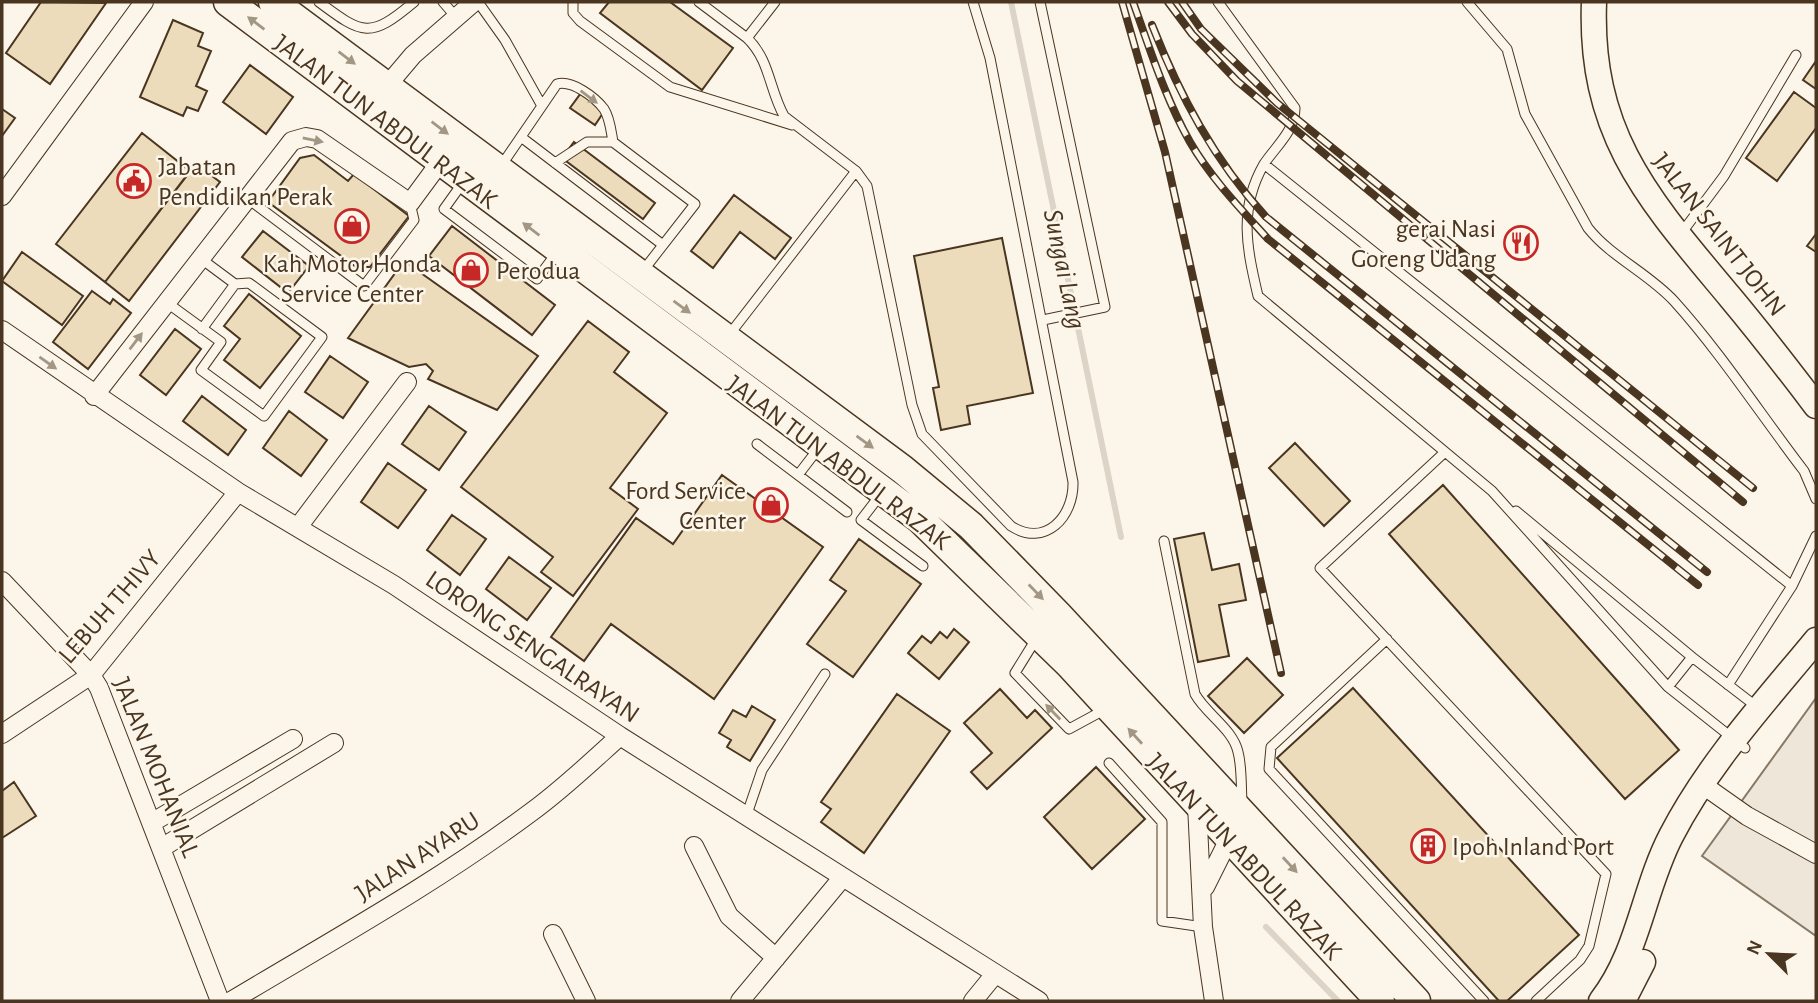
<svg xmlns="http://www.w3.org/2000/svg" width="1818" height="1003" font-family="'Alegreya Sans',sans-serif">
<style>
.green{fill:#ede6d9;stroke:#887966;stroke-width:2}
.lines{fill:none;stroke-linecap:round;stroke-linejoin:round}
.stream{stroke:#dcd4c6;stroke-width:6}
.building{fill:#ecdcbc;stroke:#4a3520;stroke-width:2}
.lane-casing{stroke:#4a3520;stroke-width:11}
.street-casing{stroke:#4a3520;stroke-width:20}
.secondary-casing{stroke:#4a3520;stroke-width:27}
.primary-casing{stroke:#4a3520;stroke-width:31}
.lane{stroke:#fbf6e9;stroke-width:9}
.street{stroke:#fbf6e9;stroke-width:18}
.secondary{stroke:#fbf6e9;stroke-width:24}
.primary{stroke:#fbf6e9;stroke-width:28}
.rail-casing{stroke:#4a3520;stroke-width:8}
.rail{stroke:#fbf6e9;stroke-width:5;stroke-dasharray:16;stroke-linecap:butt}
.oneway{fill:#a29684}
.labels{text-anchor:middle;stroke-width:5;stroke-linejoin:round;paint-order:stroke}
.street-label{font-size:26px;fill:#4a3520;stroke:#fbf6e9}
.poi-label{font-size:26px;fill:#4a3520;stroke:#fbf6e9;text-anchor:start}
.water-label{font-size:28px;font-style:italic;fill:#4a3520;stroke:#fbf6e9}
</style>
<rect width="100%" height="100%" fill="#fbf6e9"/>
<path class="green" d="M1816,698V936L1702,856Z"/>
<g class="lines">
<path class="stream" d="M1011,2L1121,537
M1266,927L1338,1001"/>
</g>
<path class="building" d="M41,2L106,3L50,84L6,53Z
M609,2H670L733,48L702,90L600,13Z
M173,20L203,33L198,46L211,51L196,86L207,91L198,111L187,107L183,116L140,97Z
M1816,61V89L1803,80Z
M250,65L293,97L266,134L223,102Z
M1794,92L1816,108V128L1777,181L1746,158Z
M581,93L605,110L595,125L570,108Z
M2,109L15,118L2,136Z
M142,133L190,171L105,282L56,244Z
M574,142L655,203L643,219L562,158Z
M314,155L348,181L354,174L409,216L370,267H356L268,202L300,158Z
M196,164L220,182L129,301L105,282Z
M734,195L791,238L775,259L740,232L713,268L691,251Z
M452,226L555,305L532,335L429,256Z
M263,231L309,266L288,293L242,257Z
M1816,234V252L1807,246Z
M1002,238L1033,393L967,406L970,424L941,430L933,388L939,387L914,256Z
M22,252L83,296L62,325L2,281Z
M404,261L538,356L497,410L428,379L433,371L426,364L409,367L348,338Z
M92,291L110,304L113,299L131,313L88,369L53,342Z
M249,294L301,336L260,388L224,360L240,339L224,326Z
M588,321L629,352L614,372L667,413L610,488L638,509L573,596L541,572L553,557L461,487Z
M175,329L201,349L166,395L140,375Z
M330,356L368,382L343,418L305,392Z
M202,396L246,430L228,455L183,421Z
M429,406L466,432L439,470L402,444Z
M289,411L327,440L301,476L263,448Z
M1295,443L1350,501L1324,526L1269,468Z
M388,463L426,490L398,528L361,502Z
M722,475L823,547L714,699L611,624L584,661L551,637L636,518L673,544Z
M1443,485L1679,750L1625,799L1389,534Z
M452,515L486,539L460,575L427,550Z
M1204,533L1212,570L1239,564L1246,600L1219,605L1229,656L1198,662L1174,539Z
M859,539L921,584L853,677L807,644L846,591L830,580Z
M509,557L551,588L527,620L486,589Z
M954,629L969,642L939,679L908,653L922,636L931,643L940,632L947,638Z
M1247,658L1283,695L1244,733L1208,696Z
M1353,688L1579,935L1507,1001H1499L1277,758Z
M1000,689L1027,718L1035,710L1052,728L987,789L971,772L992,753L964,723Z
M897,694L950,731L864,853L821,822L831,809L821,802Z
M752,706L775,720L750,761L727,747L731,740L719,733L733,710L746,717Z
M1096,767L1145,819L1092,869L1044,817Z
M14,782L36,816L2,838V791Z"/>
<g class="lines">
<g class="lane-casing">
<path id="lane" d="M319,2C363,35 370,39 414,2
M443,2L456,17
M478,2L505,40L542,106
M573,2V13L580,21L670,87L792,125
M699,2L747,38
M1040,2L1105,307L1043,320
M1218,2L1295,108C1295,131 1276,146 1264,164C1238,209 1247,249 1258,296L1492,491L1668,687
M1467,2L1507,49L1525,114L1588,228C1611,257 1648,273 1674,301C1721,353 1761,415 1804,471L1816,499
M521,137L663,245
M555,163L587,142H613
M1264,164L1792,586
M501,166L557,84C572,80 595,97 604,109C610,118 611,131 613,142L695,204L642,272
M856,171L867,186L912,405L922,434L1011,526C1045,548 1074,517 1073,482L990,58L973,2
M464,181L444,209L537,279L558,251
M247,198L364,286L414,220L410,203
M1686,227L1724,176L1796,55
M166,302L221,342L201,370L264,416L322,337L249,283L235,284L200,258
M202,329L235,284
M729,335L856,171L784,116C769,89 770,60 747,38L775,2
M757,444L847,512
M1445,452L1320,568L1606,874L1589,946L1580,960L1536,1001
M798,475L818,449
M881,494L861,520L923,566
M1516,511L1692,657
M1164,541L1195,694C1206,714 1233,729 1238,752C1242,767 1241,786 1242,802
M1036,639L1015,673L1069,729L1104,710
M1387,639L1271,747L1269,769L1484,1001
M1728,685L1792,586L1816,536
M1745,748L1668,687L1692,657L1757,707
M1109,763L1162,822V921L1203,927
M747,814L762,770L825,674"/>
</g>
<g class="street-casing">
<path id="street" d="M380,94L413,55L474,2
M2,196L144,2
M2,330L238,492L394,585L620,736L1039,1001
M94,396L292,141L306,137L317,139L410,203L441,161
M298,527L407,382
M2,581L91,675L99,688L220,1001
M2,734L91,675L238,492
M1703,785L1747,816L1816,854
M1197,805L1203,927L1214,1001
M153,822L293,739
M694,846L729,916L776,958
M163,847L334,743
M1205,887L1233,831
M553,934L586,1001
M231,1001C331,941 436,883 530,813C562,790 591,762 620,736
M740,1001L843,877
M973,1001L995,974"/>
</g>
<g class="secondary-casing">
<path id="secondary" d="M1594,2C1589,136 1650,201 1730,297C1760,333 1788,369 1816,406
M1601,1001C1639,952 1643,890 1671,836C1708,764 1765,702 1816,640
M1623,1001L1643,962"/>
</g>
<g class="primary-casing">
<path id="primary" d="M228,2L919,518L1070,665L1380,1001
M273,2L902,469L971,526L1058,615L1416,1001"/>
</g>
<use href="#lane" class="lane"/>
<use href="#street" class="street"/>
<use href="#secondary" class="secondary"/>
<use href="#primary" class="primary"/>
<g class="rail-casing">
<path id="rail" d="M1122,2L1165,152L1281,673
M1133,2C1150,49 1165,98 1190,142C1211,178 1240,208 1268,239L1698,585
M1168,2L1192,34L1237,81L1743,502
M1182,2L1201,29L1277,103L1753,488
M1152,25C1180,96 1214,160 1266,217L1707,572"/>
</g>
<use href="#rail" class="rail"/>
</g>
<defs><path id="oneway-solid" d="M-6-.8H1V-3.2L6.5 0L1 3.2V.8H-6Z" transform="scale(1.75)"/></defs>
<g class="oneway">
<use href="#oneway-solid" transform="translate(256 23) rotate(-143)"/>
<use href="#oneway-solid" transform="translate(347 58) rotate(37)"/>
<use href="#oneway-solid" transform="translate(589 97) rotate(37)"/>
<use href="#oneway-solid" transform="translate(440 128) rotate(37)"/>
<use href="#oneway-solid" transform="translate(313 140) rotate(12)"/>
<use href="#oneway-solid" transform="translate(531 229) rotate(-143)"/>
<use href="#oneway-solid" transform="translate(682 307) rotate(36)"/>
<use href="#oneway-solid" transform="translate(136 341) rotate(-53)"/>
<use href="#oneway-solid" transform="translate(48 363) rotate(35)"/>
<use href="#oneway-solid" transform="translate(865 442) rotate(36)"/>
<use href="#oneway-solid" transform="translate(1036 592) rotate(46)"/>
<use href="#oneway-solid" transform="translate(1053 712) rotate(-134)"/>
<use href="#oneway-solid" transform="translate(1135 736) rotate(-132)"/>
<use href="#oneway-solid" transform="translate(1290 865) rotate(47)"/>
</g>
<defs>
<g id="civic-ring" transform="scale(1.75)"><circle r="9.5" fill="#fbf6e9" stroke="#c62828" stroke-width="1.5"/><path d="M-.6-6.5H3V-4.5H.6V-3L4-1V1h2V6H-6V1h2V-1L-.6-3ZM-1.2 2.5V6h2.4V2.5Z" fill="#c62828"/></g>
<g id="shop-ring" transform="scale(1.75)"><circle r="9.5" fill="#fbf6e9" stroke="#c62828" stroke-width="1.5"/><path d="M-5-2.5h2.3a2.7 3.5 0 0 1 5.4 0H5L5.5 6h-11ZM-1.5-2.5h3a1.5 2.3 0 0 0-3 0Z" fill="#c62828"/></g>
<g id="restaurant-ring" transform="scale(1.75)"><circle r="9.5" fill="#fbf6e9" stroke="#c62828" stroke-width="1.5"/><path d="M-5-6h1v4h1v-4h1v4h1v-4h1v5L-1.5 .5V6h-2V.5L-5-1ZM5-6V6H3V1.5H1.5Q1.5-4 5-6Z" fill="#c62828"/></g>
<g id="building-ring" transform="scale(1.75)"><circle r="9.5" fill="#fbf6e9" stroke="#c62828" stroke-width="1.5"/><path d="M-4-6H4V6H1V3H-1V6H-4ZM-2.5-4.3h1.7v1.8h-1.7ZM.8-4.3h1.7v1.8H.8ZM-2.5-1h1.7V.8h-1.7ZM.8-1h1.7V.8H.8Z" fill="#c62828"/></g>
</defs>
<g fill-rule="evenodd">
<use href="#civic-ring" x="134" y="181"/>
<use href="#shop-ring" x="352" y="226"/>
<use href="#restaurant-ring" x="1521" y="243"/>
<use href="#shop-ring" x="471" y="270"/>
<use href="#shop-ring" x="771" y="505"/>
<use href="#building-ring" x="1428" y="846"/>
</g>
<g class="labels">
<g class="street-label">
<text transform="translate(386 121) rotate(37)" y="9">JALAN TUN ABDUL RAZAK</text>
<text transform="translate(1720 234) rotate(52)" y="9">JALAN SAINT JOHN</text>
<text transform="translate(839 462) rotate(37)" y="9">JALAN TUN ABDUL RAZAK</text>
<text transform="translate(109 606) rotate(-49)" y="9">LEBUH THIVY</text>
<text transform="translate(533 646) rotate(34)" y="9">LORONG SENGALRAYAN</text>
<text transform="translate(157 767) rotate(68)" y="9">JALAN MOHANIAL</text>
<text transform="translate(417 856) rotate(-33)" y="9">JALAN AYARU</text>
<text transform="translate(1245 856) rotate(47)" y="9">JALAN TUN ABDUL RAZAK</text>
</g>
<g class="poi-label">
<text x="158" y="175">Jabatan<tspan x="158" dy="30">Pendidikan Perak</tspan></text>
<text x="1496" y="237" text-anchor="end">gerai Nasi<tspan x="1496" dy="30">Goreng Udang</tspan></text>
<text x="352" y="272" text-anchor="middle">Kah Motor Honda<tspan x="352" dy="30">Service Center</tspan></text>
<text x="496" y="279">Perodua</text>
<text x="746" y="499" text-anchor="end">Ford Service<tspan x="746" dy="30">Center</tspan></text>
<text x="1452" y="855">Ipoh Inland Port</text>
</g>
<g class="water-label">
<text transform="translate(1066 269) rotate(78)" y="10">Sungai Lang</text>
</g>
</g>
<rect width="1818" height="1003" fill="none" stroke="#4a3520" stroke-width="7"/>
<g transform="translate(1769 954) rotate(294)" stroke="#fbf6e9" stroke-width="5" paint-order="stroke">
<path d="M0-5L12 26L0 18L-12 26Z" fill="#4a3520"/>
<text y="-10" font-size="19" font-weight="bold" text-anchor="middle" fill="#4a3520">N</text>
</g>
</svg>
